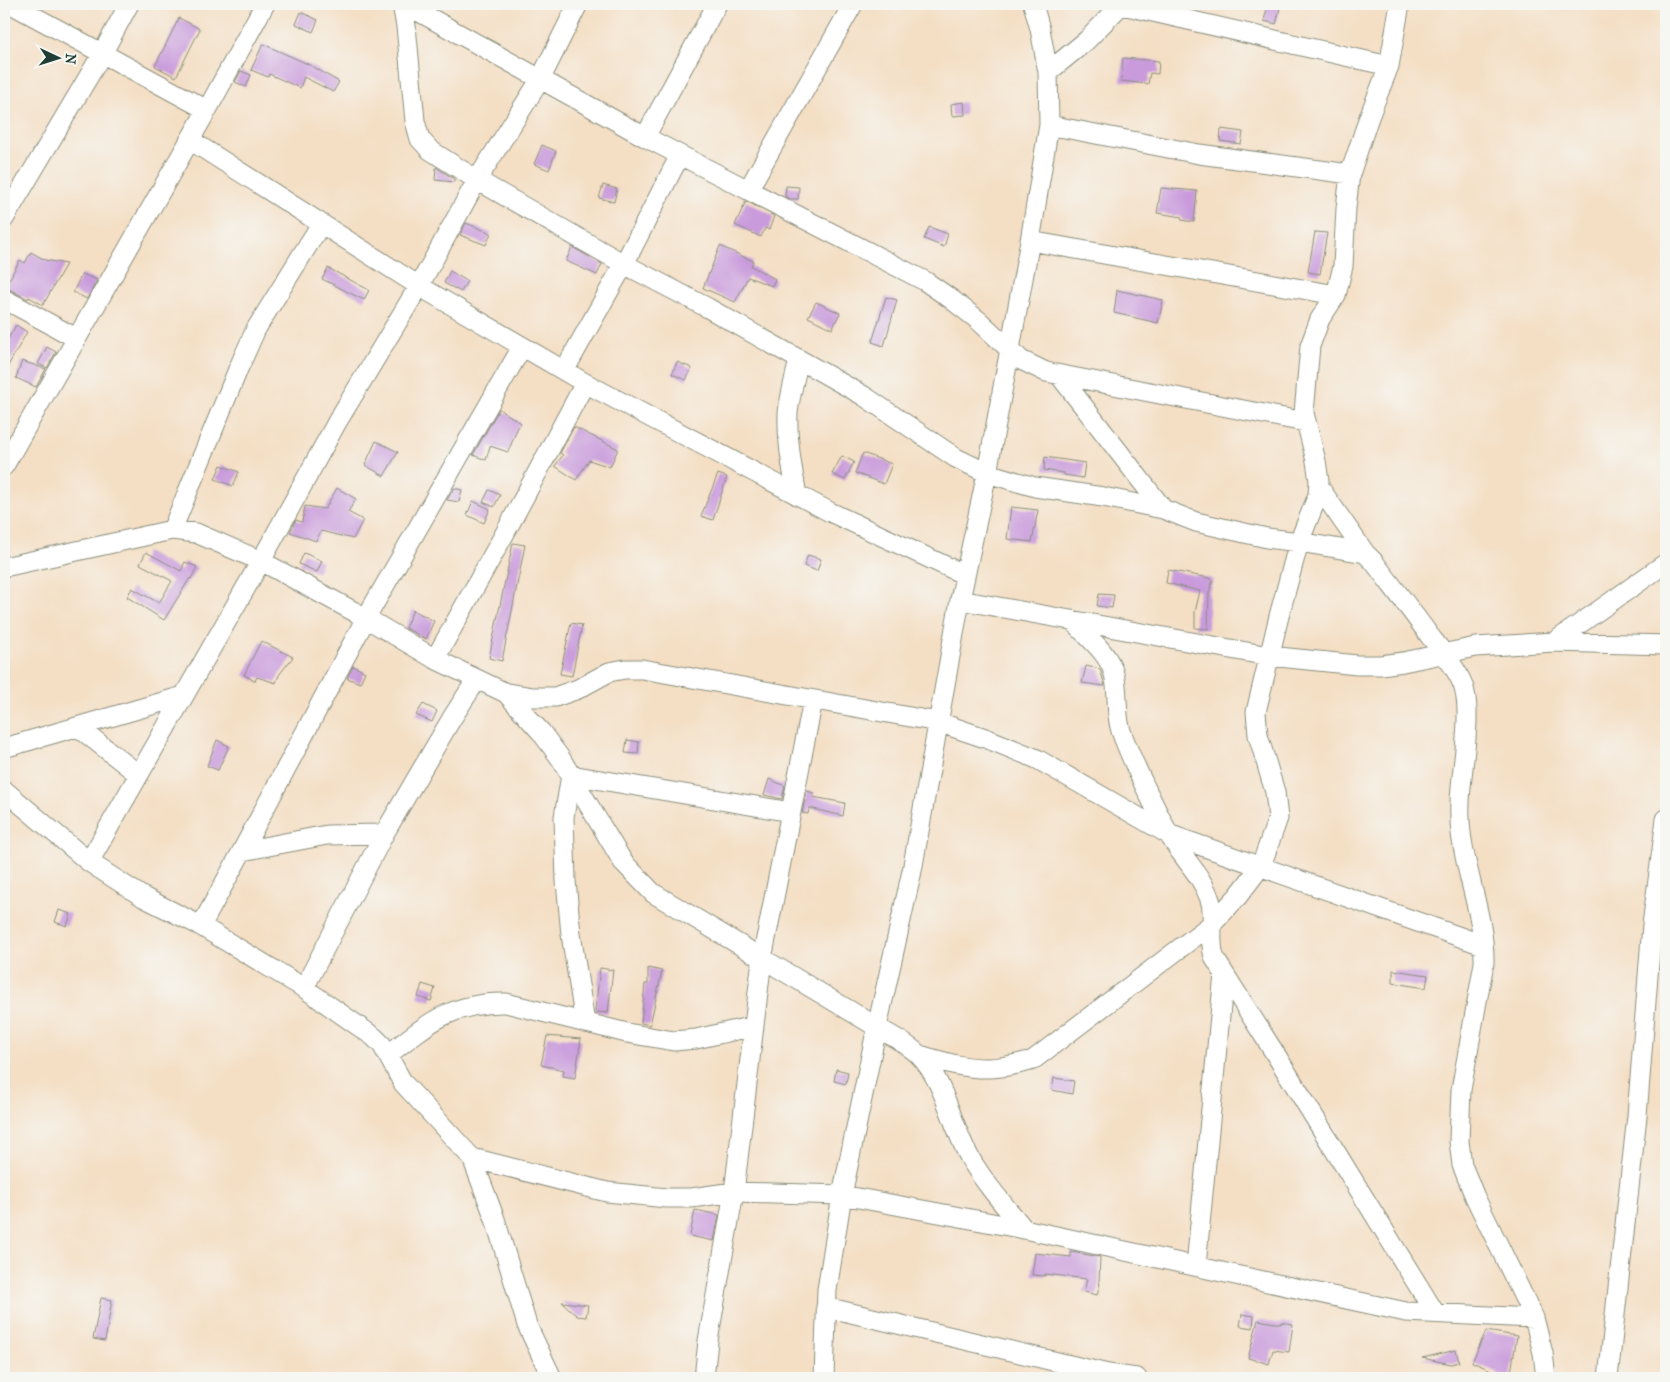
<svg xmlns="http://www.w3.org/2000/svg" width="1670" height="1382" font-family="'IM FELL French Canon',serif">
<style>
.building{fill:#c99bdc}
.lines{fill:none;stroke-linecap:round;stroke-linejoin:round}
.minor-casing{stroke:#8a8e7c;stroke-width:21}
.minor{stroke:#fff;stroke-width:19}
</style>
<rect width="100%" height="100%" fill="#f6f6f2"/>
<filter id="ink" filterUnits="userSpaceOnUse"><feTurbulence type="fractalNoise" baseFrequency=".02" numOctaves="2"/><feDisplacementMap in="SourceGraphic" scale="10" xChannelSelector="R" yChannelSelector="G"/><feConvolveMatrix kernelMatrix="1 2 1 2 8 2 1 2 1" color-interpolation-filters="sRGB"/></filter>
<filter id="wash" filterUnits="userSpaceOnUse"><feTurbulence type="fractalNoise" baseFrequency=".0096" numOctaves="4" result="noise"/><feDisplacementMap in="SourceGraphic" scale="20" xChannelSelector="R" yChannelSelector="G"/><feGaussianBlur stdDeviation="1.12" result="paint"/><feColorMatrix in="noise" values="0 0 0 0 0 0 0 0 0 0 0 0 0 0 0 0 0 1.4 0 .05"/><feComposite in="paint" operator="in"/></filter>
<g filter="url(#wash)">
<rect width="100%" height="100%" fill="#f4dfc5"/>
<g id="blocks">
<path class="building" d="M1268,4H1281L1276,24L1264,21Z
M301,12L318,20L313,32L296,24Z
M179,18L200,29L176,77L155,66Z
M263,44L310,65L339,82L333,92L304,77L300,88L269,74L268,77L251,70Z
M1123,58L1159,61L1158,74L1150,73L1148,84L1121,81Z
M241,71L251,75L246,87L235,82Z
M964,102L965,115L952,116L951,104Z
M1221,129L1243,132L1241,144L1220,141Z
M542,145L556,151L549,170L534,164Z
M436,167L454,179V182L435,180Z
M603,185L617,189L614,202L599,198Z
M786,186L799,187L798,199H790L785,196Z
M1161,188L1197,191L1194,222L1181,220L1182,217L1157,213Z
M746,201L774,216L769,230L765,228L761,237L735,225Z
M466,223L491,233L486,245L460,235Z
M929,227L948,234L944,247L924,239Z
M1315,232L1327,233L1320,274L1308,272Z
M720,246L753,261L751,266L775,279L772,286L748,277L735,302L703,288Z
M572,247L602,264L597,275L566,261Z
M31,252L45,260L66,264L43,305L29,297L28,299L5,287L20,260L25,263Z
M328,268L369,290L364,300L322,279Z
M450,271L467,281L461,292L444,283Z
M82,274L97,280L87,299L73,292Z
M1117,290L1163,300L1158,323L1114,313Z
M886,297L897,300L884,346L872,342Z
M816,302L840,313L832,329L808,317Z
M16,325L27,332L4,373V346Z
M47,347L56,352L47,368L38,364Z
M22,361L46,369L36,387L16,378Z
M677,362L692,368L686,380L672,374Z
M499,409L521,423L518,427L508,452L490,446L486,460L473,455Z
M574,427L618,449L610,467L589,460L576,480L555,466L563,455L560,453Z
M376,441L398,452L384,476L365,465Z
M863,453L892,464L884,484L855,473Z
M842,456L854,462L845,480L832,474Z
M1045,457L1085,463L1083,478L1064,475V473L1044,470Z
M221,465L239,472L233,486L215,479Z
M718,474L727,477L713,520L701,516Z
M337,488L356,499L348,512L363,520L353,539L321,531L316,541L290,532L296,520L302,522L305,506L325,509Z
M454,488L462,490L459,502L447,500Z
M489,490L500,495L494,507L483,502Z
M473,501L490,509L484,523L467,515Z
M1011,507L1038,510L1032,542L1007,539Z
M513,543L525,545L502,661L489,658Z
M146,552L181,571L185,562L197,567L191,579L190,578L164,620L127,597L132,588L159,603L172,581L140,564Z
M304,553L322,561L317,572L299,564Z
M808,555L821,559L817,571L804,566Z
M1168,570L1209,578L1213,580L1209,592L1208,629L1195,628V612L1200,591L1166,583Z
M1099,594L1114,595L1112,608L1097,606Z
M413,610L434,621L426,639L405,628Z
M571,623L582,625L572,676L560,674Z
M261,641L293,657L279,675L276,683L257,677L255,681L244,675Z
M353,666L365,672L360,683L347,678Z
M1086,666L1100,669L1105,686L1082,683Z
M423,704L437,711L432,722L416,715Z
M217,740L229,746L218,770L207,766Z
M627,740L639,742L638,754L625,753Z
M769,779L785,786L782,799L764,795Z
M807,791L814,793L813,797L845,803L843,816L809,808L808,814L802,813Z
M59,910L71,914L67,926L55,922Z
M600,968L613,970L608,1013L595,1012Z
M648,968L662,971L650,1025L641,1023L645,984H648Z
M1393,970L1428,975L1426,988L1393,983Z
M422,984L435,988L431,1001L418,997Z
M547,1036L581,1039L575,1078L563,1076L564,1070L541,1065Z
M836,1069L848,1072L846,1084L834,1081Z
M1054,1078L1074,1081L1072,1094L1052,1090Z
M695,1210L719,1215L714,1241L690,1236Z
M1071,1252L1100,1257L1099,1283H1100L1097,1295L1084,1292L1087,1279L1045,1274V1276L1032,1275L1035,1253L1071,1257Z
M101,1298L112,1300L105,1341L93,1339Z
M562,1302L588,1305L586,1317L577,1316Z
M1242,1314L1254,1316L1253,1328L1240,1326Z
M1258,1320L1281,1324V1322L1293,1324L1289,1352L1273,1350L1269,1364L1248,1358Z
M1486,1331L1517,1336L1510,1378L1497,1375L1498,1373L1472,1362Z
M1456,1350L1459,1362L1451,1364L1422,1358Z"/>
</g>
</g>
<g filter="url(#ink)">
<use href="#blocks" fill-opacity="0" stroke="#8a8e7c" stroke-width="1"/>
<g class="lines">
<g class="minor-casing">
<path id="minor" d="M11,4L207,110
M402,4L406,26L415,121L420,139L430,150L477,180L624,264L708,308L864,396L956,458L987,473L1035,487L1103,497L1163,509L1196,522L1267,538L1299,542L1365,553
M405,4L645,137L925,281L951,299L978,320L1021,360L1046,372L1305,422
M1118,4L1389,66
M1048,72L1086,41L1122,4
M1049,125L1199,154L1350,174
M645,137L717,4
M190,140L419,286L585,383L830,512L965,575
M748,190L853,4
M4,219L102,54L129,4
M1030,241L1336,295
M4,299L76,338
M564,371L624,264L680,155
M1060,376L1163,509
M4,466L207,110L265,4
M1319,487L1365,553L1374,562C1392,586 1411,610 1429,635C1441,650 1456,667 1463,685C1466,694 1467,703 1467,712C1468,752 1456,792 1461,833C1466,876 1485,919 1484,963L1461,1090L1459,1141L1462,1165L1475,1197L1534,1318L1543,1353L1546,1378
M797,495C792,468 787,441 788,413C790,395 795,377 799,360
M172,530L239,367L256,329L321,224
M4,567L172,530L196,533L261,561L366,618L435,659L506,693L532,697H555L578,689L609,672L625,669H642L938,722L988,739L1037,759L1168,834L1483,945
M960,600L1269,656L1357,665H1381L1403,662L1476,647L1554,642L1666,645
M1072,620C1086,636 1109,653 1114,674C1119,692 1115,713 1121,731C1133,765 1151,799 1167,831C1180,856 1203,875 1211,903C1215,921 1208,942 1215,959L1276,1055L1435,1313
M1554,642L1666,563
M435,659L505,533L585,383
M506,693L541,732L561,759L623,862L653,893L877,1027C891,1036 907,1043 919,1055C945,1081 952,1127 970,1158C985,1184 1005,1206 1024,1229
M78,727L138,774
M4,748L183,696
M4,790L89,862L143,897L201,926L304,988L374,1037L382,1045L403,1083L472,1158L495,1219L527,1325L552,1378
M242,851L327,835L384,834
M89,862L261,561L337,422L419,286L477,180L540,80L578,4
M201,926L242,851L366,618L522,347
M304,988L384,834L452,718L477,679
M585,1023L571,934L566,881L564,817L571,775L791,812
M388,1055C428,1023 452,1002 506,1003L627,1033L674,1041L696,1039L754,1026
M919,1055C941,1061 965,1069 988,1068C1003,1068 1018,1064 1033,1060L1213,923L1238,896L1261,866L1278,818L1275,792L1258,735L1256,712L1279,616L1299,542L1318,495L1319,481L1316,461L1304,413L1310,346L1320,319L1336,295L1343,266L1346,208L1350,174L1369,117L1389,66L1400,4
M472,1158L607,1192L667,1198H691L734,1192L842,1195L1024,1229L1406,1312L1534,1318
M1196,1266L1224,974
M826,1307L1108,1374L1137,1378
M704,1378L708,1341L734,1192L762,959L813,700
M824,1378L827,1290L842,1195L877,1027L912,871L960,600L987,473L1030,241L1049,125L1048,72L1040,29L1033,4
M1608,1378L1637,1116L1652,925L1666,819"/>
</g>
<use href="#minor" class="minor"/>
</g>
</g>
<rect width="1670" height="1382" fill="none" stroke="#f6f6f2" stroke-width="20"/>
<g transform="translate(58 58) rotate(94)" stroke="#f6f6f2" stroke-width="4" paint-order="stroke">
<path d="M0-4L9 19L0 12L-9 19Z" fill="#1f3d34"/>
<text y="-8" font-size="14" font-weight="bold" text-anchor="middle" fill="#1f3d34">N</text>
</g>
</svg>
